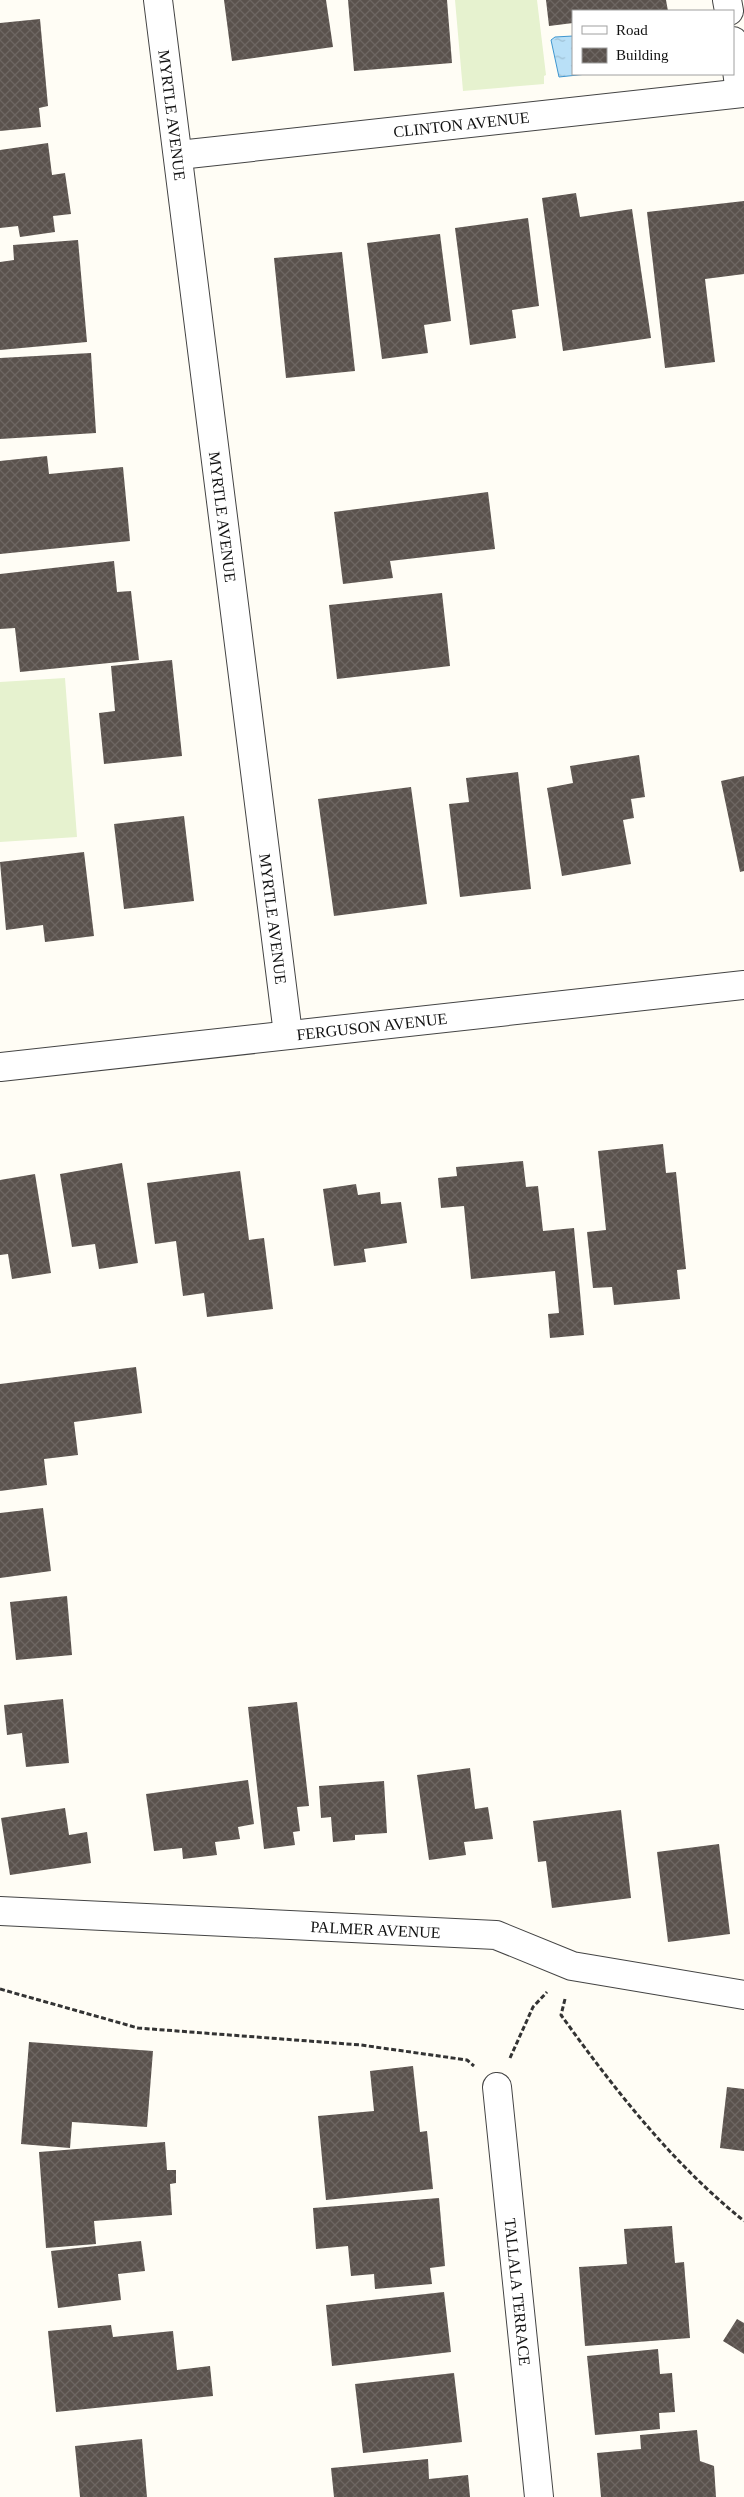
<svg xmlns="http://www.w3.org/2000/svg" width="744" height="2497" font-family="Georgia,serif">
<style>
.pitch{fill:#e6f2cf}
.water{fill:url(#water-ripples);stroke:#3f96cf}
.building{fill:url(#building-cross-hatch)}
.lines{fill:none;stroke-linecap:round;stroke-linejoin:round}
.minor-casing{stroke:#444;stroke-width:30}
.path{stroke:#333;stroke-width:3;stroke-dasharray:5 2.5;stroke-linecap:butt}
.minor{stroke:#fff;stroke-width:28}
.labels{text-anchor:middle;stroke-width:5;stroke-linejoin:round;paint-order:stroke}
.street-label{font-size:16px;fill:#111;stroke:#fff}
</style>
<defs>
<pattern id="water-ripples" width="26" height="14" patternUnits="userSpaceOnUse" patternTransform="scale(1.25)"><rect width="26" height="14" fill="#b9e0f7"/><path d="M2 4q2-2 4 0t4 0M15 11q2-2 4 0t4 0" fill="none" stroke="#9ebfd3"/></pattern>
<pattern id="building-cross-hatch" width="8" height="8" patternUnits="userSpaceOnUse" patternTransform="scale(1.25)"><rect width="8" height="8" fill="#5a524d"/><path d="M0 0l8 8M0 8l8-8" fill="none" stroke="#6d6662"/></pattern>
</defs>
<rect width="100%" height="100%" fill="#fffdf5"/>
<path class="pitch" d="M455,0H537L546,75L544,76V84L463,91Z
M65,678L77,837L0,842V682Z"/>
<path class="water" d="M573,36V74H587L559,77L551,40L555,37Z"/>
<path class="building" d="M224,0H326L333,47L232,61Z
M348,0H447L452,63L354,71Z
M546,0H666L668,11H573V23L549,26Z
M40,19L48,106L39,108L41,127L0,131V23Z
M48,143L52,175L65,173L71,214L53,216L55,232L20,237L18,226L0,228V150Z
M576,193L580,217L632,209L651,338L563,351L542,198Z
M744,201V274L705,279L715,362L665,368L647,212Z
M528,218L539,306L512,310L516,338L470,345L455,228Z
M440,234L451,321L424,325L428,353L382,359L367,243Z
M78,240L87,342L0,350V262L14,260L13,245Z
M342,252L355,371L286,378L274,258Z
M91,353L96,433L0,439V358Z
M47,456L49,474L123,467L130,541L0,554V461Z
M488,492L495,549L390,561L393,578L343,584L334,512Z
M114,561L117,592L131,591L139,660L20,672L15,628L0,629V574Z
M442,593L450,666L337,679L329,605Z
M172,660L182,756L104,764L99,713L115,711L111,666Z
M639,755L645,797L631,799L634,818L623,820L631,864L562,876L547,788L573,783L570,766Z
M518,772L531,889L460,897L449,804L469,802L466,778Z
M744,776V871L740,872L721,781Z
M411,787L427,904L334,916L318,799Z
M184,816L194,901L124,909L114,824Z
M84,852L94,936L45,942L43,925L6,930L0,862Z
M663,1144L666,1173L676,1172L686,1269L677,1270L680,1299L614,1305L612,1287L593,1288L587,1232L606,1230L598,1151Z
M523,1161L526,1187L538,1186L543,1231L574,1228L584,1335L550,1338L548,1314L559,1313L555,1271L471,1279L464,1206L441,1208L438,1178L457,1176L456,1167Z
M122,1163L138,1263L99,1269L95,1244L72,1247L60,1174Z
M240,1171L249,1240L264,1238L273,1309L207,1317L204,1293L183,1296L176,1241L155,1244L147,1183Z
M35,1174L51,1273L12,1279L8,1254L0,1255V1180Z
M356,1184L358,1195L380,1192L381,1204L401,1202L407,1243L364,1249L366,1262L334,1266L323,1189Z
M136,1367L142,1413L74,1422L78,1455L44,1459L47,1485L0,1491V1384Z
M43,1508L51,1571L0,1578V1513Z
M67,1596L72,1655L16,1660L10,1602Z
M63,1699L69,1763L26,1767L22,1733L7,1735L4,1705Z
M297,1702L309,1806L297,1807L300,1831L293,1832L295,1845L264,1849L248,1707Z
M470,1768L475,1809L488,1807L493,1839L464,1842L466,1855L429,1860L417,1775Z
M248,1780L254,1824L238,1827L240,1839L215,1842L217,1855L183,1859L182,1848L154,1851L146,1794Z
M384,1781L387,1833L355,1835V1840L333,1842L331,1817L321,1818L319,1786Z
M65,1808L69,1835L87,1832L91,1863L10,1875L1,1818Z
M621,1810L631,1898L552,1908L546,1861L538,1862L533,1821Z
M719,1844L730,1934L668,1942L657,1852Z
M29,2042L153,2051L147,2127L72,2122L70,2148L21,2144Z
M413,2066L420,2132L427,2131L433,2189L326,2200L318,2116L374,2111L370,2071Z
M727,2087L744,2089V2151L720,2148Z
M165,2142L167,2170H176V2183L170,2184L172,2215L94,2221L96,2244L46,2248L39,2152Z
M439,2198L445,2266L430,2268L432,2284L375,2289L374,2274L351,2276L348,2246L316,2249L313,2208Z
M672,2226L675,2263L684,2262L690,2338L585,2346L579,2267L627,2264L624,2229Z
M141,2241L145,2271L118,2274L121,2300L58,2308L51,2251Z
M444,2292L451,2352L332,2366L326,2305Z
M737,2319L744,2323V2354L723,2341Z
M111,2325L113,2337L173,2331L177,2370L210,2366L213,2396L56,2412L48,2331Z
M658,2349L660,2374L672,2373L675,2412L659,2413L660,2429L595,2435L587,2356Z
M454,2373L462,2442L363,2453L355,2384Z
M697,2430L700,2461L714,2466L716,2497H601L597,2453L641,2449L640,2435Z
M142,2439L147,2497H80L75,2446Z
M428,2459L429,2479L468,2475L470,2497H334L331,2468Z"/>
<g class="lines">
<g class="minor-casing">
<g id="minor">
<path id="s1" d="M158,0L288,1034"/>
<path d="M727,0L729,11"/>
<path d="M733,41L740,93"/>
<path id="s2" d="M179,155L744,93"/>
<path id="s3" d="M0,1067L744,985"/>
<path id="s4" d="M0,1911L496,1935L572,1966L744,1995"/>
<path id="s5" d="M497,2087L539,2497"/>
</g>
</g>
<path class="path" d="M0,1989L138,2028L361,2045L467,2060L474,2066
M565,1999L561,2015C615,2090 672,2163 744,2221
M510,2058L533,2007L547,1992"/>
<use href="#minor" class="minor"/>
</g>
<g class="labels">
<g class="street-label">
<text dy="6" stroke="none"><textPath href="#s1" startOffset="116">MYRTLE AVENUE</textPath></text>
<text dy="6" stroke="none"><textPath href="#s2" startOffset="284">CLINTON AVENUE</textPath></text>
<text dy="6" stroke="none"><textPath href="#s1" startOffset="521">MYRTLE AVENUE</textPath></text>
<text dy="6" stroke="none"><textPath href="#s1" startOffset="926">MYRTLE AVENUE</textPath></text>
<text dy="6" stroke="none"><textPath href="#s3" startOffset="374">FERGUSON AVENUE</textPath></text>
<text dy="6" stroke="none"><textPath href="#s4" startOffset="376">PALMER AVENUE</textPath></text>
<text dy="6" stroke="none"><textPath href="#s5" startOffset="206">TALLALA TERRACE</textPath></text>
</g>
</g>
<rect x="572" y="10" width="162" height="65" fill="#ffffff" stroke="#a0a0a0"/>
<rect x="582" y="26" width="25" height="8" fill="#ffffff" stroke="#a0a0a0"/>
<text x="616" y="35" font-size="15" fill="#111111">Road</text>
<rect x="582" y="48" width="25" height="15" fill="url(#building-cross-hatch)" stroke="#a0a0a0"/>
<text x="616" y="60" font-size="15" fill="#111111">Building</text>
</svg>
